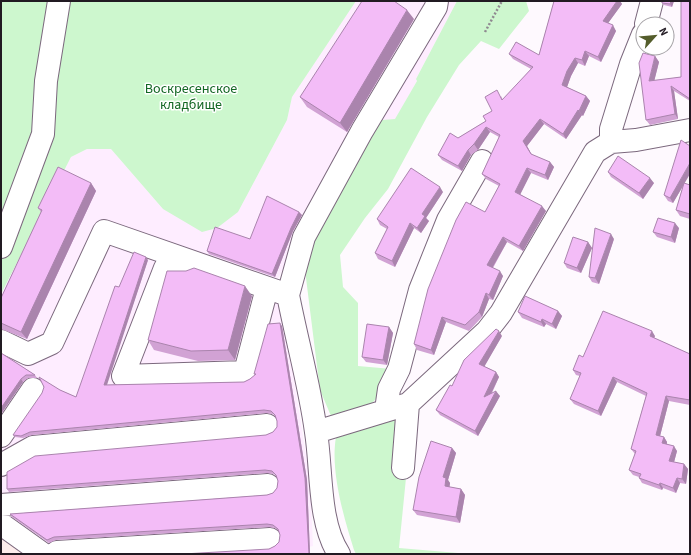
<svg xmlns="http://www.w3.org/2000/svg" width="691" height="555" font-family="'Source Sans 3',sans-serif">
<style>
.commercial{fill:#fdedec}
.built{fill:#feedff}
.green{fill:#cdf7ce}
.lines{fill:none;stroke-linecap:round;stroke-linejoin:round}
.minor-casing{stroke:#7b687d;stroke-width:24}
.path{stroke:#8f8990;stroke-width:2.5;stroke-dasharray:2 2;stroke-linecap:butt}
.minor{stroke:#fff;stroke-width:22}
.wall{fill:#d1a2d4}
.shaded-wall{fill:#aa84ad}
.building{fill:#f3bcf7;stroke:#aa84ad}
.labels{text-anchor:middle;stroke-width:3;stroke-linejoin:round;paint-order:stroke}
.park-label{font-size:14px;fill:#126723;stroke:#fff}
</style>
<rect width="100%" height="100%" fill="#fef9fe"/>
<path class="commercial" d="M1,534L29,554H1Z"/>
<path class="built" d="M356,1H457L416,79L417,81L395,120L318,224L307,215L278,279L310,480L313,546L291,551V554H29L1,534V294L71,157L87,149H111L163,209L238,212L287,120L292,97Z"/>
<path class="green" d="M1,1H356L292,97L287,120L238,212L217,228L202,232L163,209L111,149H87L71,157L1,294Z
M457,1H526L529,11L499,49L481,41L459,65L427,117L388,189L365,218L340,255L343,287L358,303V366L392,369C377,401 370,416 331,416L320,390L305,270L318,224L382,120L395,119L417,81L416,79Z
M413,408L399,548L470,554H356L354,550C344,518 330,471 336,437Z"/>
<g class="lines">
<g class="minor-casing">
<path id="minor" d="M646,24L652,1
M611,142V129L631,64L643,34
M1,247L43,134L46,81L59,1
M193,268H165L123,376L245,372L267,288
M288,295L304,237L362,131L436,7L437,1
M1,341L28,354L52,343L104,231L288,295C297,341 310,387 316,432C322,470 318,522 339,554
M386,410L389,389L399,369L420,290L448,220L482,161
M316,432L408,404L487,331L501,313L595,152L611,142L636,140L690,130
M1,436L33,389
M1,465L33,447L267,425
M403,468L408,404
M1,505L268,485
M1,524L43,554
M56,554L57,552L270,539"/>
</g>
<path class="path" d="M485,32L502,1"/>
<use href="#minor" class="minor"/>
</g>
<path class="wall" d="M554,1H620L622,4L608,23L616,31L601,62L589,56L585,66L578,63L571,76L567,87L586,96L590,101L583,116L582,115L566,139L544,124L527,146L532,155L550,162L554,167L548,180L531,173L520,194L546,211L523,251L507,242L493,268L503,276L493,300L489,299L482,317L469,331L446,322L434,355L417,350L414,344L485,212L499,186L486,179L482,174L499,137L490,132L478,150L471,155L462,171L442,160L438,155L458,138L486,121L501,96L503,100L531,69L513,59L509,54L539,55Z
M662,1H674L672,7L664,5L662,3Z
M690,1V101L674,91L678,119L650,125L646,120L655,56L659,62L654,81L681,77Z
M414,19L347,132L307,107L300,97Z
M608,172L654,183L643,199L611,177Z
M91,183L96,191L27,339L1,329V298L41,212L38,208Z
M685,184L690,185V219L680,216L676,210L683,186L673,203L668,201L664,195Z
M443,192L426,218L429,221L421,233L414,228L395,267L378,259L375,253L387,229L380,225L377,219Z
M299,212L302,215L293,231L275,277L209,254L207,251L250,239Z
M679,228L675,243L657,237L653,232Z
M614,239L599,284L592,282L589,277Z
M588,242L592,248L581,273L567,268L564,263Z
M148,260L106,385L244,382L250,379L255,375L254,374L282,326L307,480L310,554L269,549L275,546L279,542L280,535L279,531L275,528L269,527L56,540L49,543L12,517L10,514L267,495L273,493L277,488L278,481L277,477L274,474L267,473L9,492L7,489L266,435L273,432L277,427V421L276,417L273,414L266,413L32,435L23,438L15,437L13,435L60,390L76,397L119,287Z
M252,296L235,360L198,361L154,350L148,340Z
M558,311L562,316L556,329L546,324L544,327L522,318L518,312Z
M389,327L393,333L387,365L366,362L362,357Z
M502,336L484,366L496,372L499,377L492,393L500,396L478,436L440,415L436,410L452,386Z
M655,336L654,338L690,354V405L669,401L660,436L664,437L667,442V444L677,451L674,462L684,464L688,469L686,484L680,483L676,493L663,488L662,490L642,483L639,478V477L633,475L629,470L635,454L631,449L646,396L617,382L601,416L574,404L570,399L580,376L576,375L573,370L583,357Z
M1,353L35,375L37,378H28L23,382L1,414Z
M452,448L456,453L448,480L450,483L449,487L461,489L465,495L460,523L417,515L413,510Z"/>
<path class="shaded-wall" d="M617,1H620L622,4L606,26L603,21Z
M671,1H674L672,7L670,4Z
M407,10L414,19L347,132L340,123Z
M613,25L616,31L601,62L598,57Z
M585,51L589,56L585,66L582,60Z
M655,56L659,62L653,86L649,81Z
M575,58L578,63L571,76L566,90L562,85L567,71Z
M671,86L674,91L678,119L675,114Z
M586,96L590,101L583,116L579,111Z
M578,110L582,115L566,139L563,134Z
M540,119L544,124L527,146L534,159L531,154L523,141Z
M486,127L490,132L478,150L474,144Z
M468,150L471,155L462,171L458,166Z
M550,162L554,167L548,180L545,175Z
M690,163V174L673,203L670,198Z
M527,168L531,173L519,197L515,192Z
M650,178L654,183L643,199L639,193Z
M91,183L96,191L27,339L21,332Z
M440,187L443,192L426,218L429,221L421,233L417,228L422,214Z
M542,206L546,211L523,251L519,246Z
M299,212L302,215L293,231L275,277L272,274L291,228Z
M410,223L414,228L395,267L392,261Z
M675,223L679,228L675,243L671,237Z
M611,234L614,239L599,284L595,278Z
M503,237L507,242L491,270L487,265Z
M588,242L592,248L581,273L577,268Z
M146,257L148,260L106,388L104,385Z
M500,271L503,276L493,300L489,295Z
M245,286L252,296L235,360L228,350Z
M486,293L489,299L482,317L479,312Z
M558,311L562,316L556,329L552,324Z
M442,317L446,322L434,355L431,350Z
M542,319L546,324L544,327L541,322Z
M280,323L282,326L307,480L310,554H309Z
M389,327L393,333L387,365L383,360Z
M499,331L502,336L483,369L479,364Z
M652,331L655,336L653,341L650,336Z
M496,372L499,377L487,402L484,397Z
M613,377L617,382L601,416L598,411Z
M21,379L23,382L1,414V408Z
M496,391L500,396L478,436L475,431Z
M666,396L669,401L659,440L656,435Z
M664,437L667,442L666,448L662,443Z
M674,446L677,451L673,466L669,461Z
M452,448L456,453L448,480L450,483L449,492L445,486L443,477Z
M684,464L688,469L686,484L682,479Z
M677,478L680,483L676,493L673,488Z
M660,483L663,488L662,490L659,485Z
M461,489L465,495L460,523L456,517Z"/>
<path class="building" d="M362,1H394L407,10L340,123L300,97Z
M554,1H617L603,21L613,25L598,57L585,51L582,60L575,58L567,71L562,85L586,96L579,111L578,110L563,134L540,119L523,141L531,154L550,162L545,175L527,168L515,192L542,206L519,246L503,237L487,265L500,271L489,295L486,293L479,312L465,325L442,317L431,350L414,344L428,289L456,220L466,202L485,212L500,184L482,174L500,135L486,127L474,144L468,150L458,166L438,155L450,133L458,138L486,121L483,116L492,111L485,97L497,90L502,100L533,67L509,54L516,42L539,55Z
M662,1H671L670,4L662,3Z
M681,1H690V99L671,86L675,114L646,120L639,63L643,53L655,56L649,81L681,77Z
M681,140L690,146V163L670,198L664,195Z
M618,156L650,178L639,193L608,172Z
M58,167L91,183L21,332L1,323V298L42,210L38,208Z
M411,168L440,187L422,214L425,216L417,228L410,223L392,261L375,253L388,227L377,219Z
M684,183L690,185V214L676,210Z
M267,196L299,212L291,228L272,274L207,251L215,227L250,239Z
M658,218L675,223L671,237L653,232Z
M595,228L611,234L595,278L589,277Z
M573,237L588,242L577,268L564,263Z
M134,252L146,257L104,385L244,382L250,379L256,374H254L268,324L280,323L305,478L309,554H183L269,549L275,546L279,542L280,535L278,529L273,525L267,524L54,537L47,540L10,514L267,495L273,493L277,488L278,481L276,475L272,471L265,470L7,489V472L35,456L266,435L273,432L277,427V421L275,415L271,411L264,410L30,432L21,436L13,435L42,393L44,387L39,377L60,390L76,397L115,286L119,287Z
M194,268L245,286L228,350L191,351L148,340L167,271H186Z
M525,296L558,311L552,324L542,319L541,322L518,312Z
M603,311L652,331L650,336L690,354V400L666,396L656,435L664,437L662,443L674,446L669,461L684,464L682,479L677,478L673,488L660,483L659,485L639,478L641,474L629,470L636,451L631,449L647,393L613,377L598,411L570,399L581,373L573,370L579,355L583,357Z
M367,324L389,327L383,360L362,357Z
M496,329L499,331L479,364L496,372L484,397L496,391L475,431L436,410L450,385L452,386L464,360Z
M1,353L35,375H26L21,379L1,408Z
M431,441L452,448L443,477L446,478L445,486L461,489L456,517L413,510L419,477Z"/>
<g class="labels">
<g class="park-label">
<text x="191" y="93">Воскресенское<tspan x="191" dy="16">кладбище</tspan></text>
</g>
</g>
<rect width="691" height="555" fill="none" stroke="#211a22" stroke-width="4"/>
<g transform="translate(655 36) rotate(63)"><circle r="19" fill="#ffffff" stroke="#a6a3a7"/>
<path d="M0-3L7 15L0 10L-7 15Z" fill="#545d2b"/>
<text y="-6" font-size="11" font-weight="bold" text-anchor="middle" fill="#211a22">N</text>
</g>
</svg>
